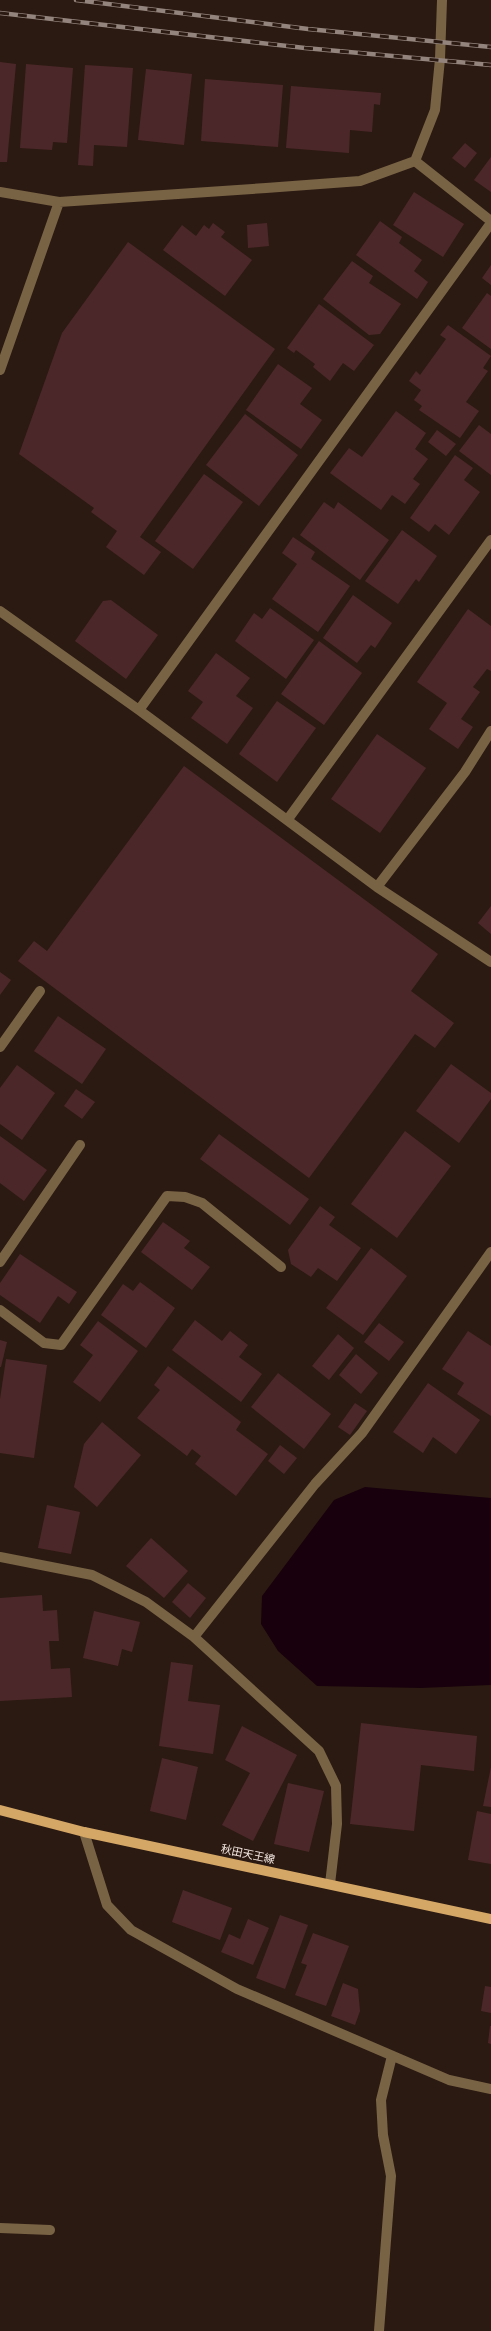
<svg xmlns="http://www.w3.org/2000/svg" width="491" height="2331" font-family="'Titillium Web','Noto Sans JP',sans-serif">
<style>
.water{fill:#18000c}
.building{fill:#4c2729}
.lines{fill:none;stroke-linecap:round;stroke-linejoin:round}
.service{stroke:#796345;stroke-width:10}
.minor{stroke:#796345;stroke-width:10}
.tertiary{stroke:#796345;stroke-width:10}
.primary{stroke:#d5a767;stroke-width:10}
.rail-casing{stroke:#93847d;stroke-width:4.5}
.rail{stroke:#2b1a12;stroke-width:3;stroke-dasharray:9;stroke-linecap:butt}
.labels{text-anchor:middle;stroke-width:3;stroke-linejoin:round;paint-order:stroke}
.street-label{font-size:11px;fill:#f6e9e3;stroke:#2b1a12}
</style>
<rect width="100%" height="100%" fill="#2b1a12"/>
<path class="water" d="M365,1487L491,1498V1685L421,1688L317,1686L278,1651L261,1624L262,1596L334,1500Z"/>
<path class="building" d="M0,62L16,64L7,162H0Z
M26,64L73,68L67,143L53,142L52,150L20,148Z
M85,65L133,68L127,147L94,145L93,166L78,165Z
M146,69L192,74L184,145L138,140Z
M205,79L283,85L278,147L201,141Z
M291,86L381,93L380,105L374,104L372,132L350,130L349,153L286,148Z
M465,143L477,153L465,168L452,158Z
M491,157V192L474,180Z
M414,192L464,224L443,257L393,225Z
M380,221L402,237L399,243L422,260L414,271L428,282L417,299L356,255Z
M213,223L225,232L221,237L252,260L225,296L163,250L182,225L196,236L204,225L209,229Z
M267,223L269,246L248,248L247,225Z
M128,242L275,349L140,537L161,552L144,575L106,547L117,531L91,512L94,508L19,454L62,333Z
M352,261L373,276L369,283L401,304L380,334L369,335L323,299Z
M491,265V285L482,278Z
M487,293L491,296V349L462,328Z
M319,304L374,345L354,371L343,363L330,381L313,367L315,364L296,350L294,353L287,348Z
M448,325L491,356L483,368L488,371L466,402L479,411L460,438L419,410L422,406L414,400L421,390L409,381L416,371L420,375L446,339L440,335Z
M278,364L312,388L300,404L322,420L301,449L246,410Z
M396,411L426,433L415,449L428,459L413,479L420,484L405,504L392,495L381,510L330,473L349,448L362,457Z
M245,414L298,455L259,506L206,465Z
M479,425L491,434V475L459,451Z
M437,430L456,444L446,456L428,442Z
M455,455L473,468L464,480L480,492L449,535L435,524L429,532L410,518Z
M204,474L243,502L193,569L155,541Z
M324,502L334,509L338,502L389,540L360,580L300,535Z
M402,530L437,556L419,582L416,579L398,604L365,581Z
M293,537L315,552L311,559L350,586L318,632L272,599L297,564L282,553Z
M353,595L392,623L375,648L371,645L357,663L323,638Z
M111,600L158,635L126,679L75,641L103,601Z
M270,608L314,640L286,679L235,641L254,613L262,619Z
M468,609L491,626V671L487,669L473,687L480,692L461,719L473,727L458,749L429,729L447,703L417,682Z
M319,641L362,673L324,725L281,694Z
M216,653L250,678L236,696L253,708L227,744L191,718L203,702L188,691Z
M277,701L316,728L277,782L239,754Z
M377,734L426,768L380,833L331,799Z
M184,766L438,954L411,991L454,1023L435,1048L415,1034L309,1178L18,961L34,941L47,951Z
M491,906V934L478,923Z
M0,972L11,980L0,995Z
M58,1016L106,1049L82,1084L34,1051Z
M451,1064L491,1093V1099L459,1143L416,1111Z
M17,1065L55,1093L22,1140L0,1124V1088Z
M76,1089L95,1102L82,1119L64,1106Z
M405,1131L451,1166L397,1238L351,1204Z
M219,1134L309,1199L290,1225L200,1159Z
M0,1136L47,1170L24,1201L0,1183Z
M320,1206L335,1217L329,1225L361,1248L337,1281L318,1268L311,1277L291,1264L288,1250Z
M163,1222L190,1241L184,1248L210,1267L192,1290L141,1252Z
M371,1248L407,1276L363,1335L326,1308Z
M20,1254L77,1292L69,1304L58,1296L40,1323L0,1295V1283Z
M140,1282L175,1308L146,1348L101,1315L123,1284L133,1291Z
M195,1320L222,1341L230,1331L248,1345L239,1357L262,1374L241,1402L172,1350Z
M98,1321L138,1351L100,1402L73,1382L93,1355L80,1345Z
M379,1323L404,1342L389,1361L364,1342Z
M468,1331L491,1346V1416L457,1394L464,1383L442,1369Z
M338,1334L354,1348L329,1380L312,1366Z
M0,1340L7,1342L1,1367H0Z
M356,1354L378,1373L361,1394L339,1375Z
M6,1359L47,1365L34,1458L0,1453V1399Z
M168,1366L241,1422L236,1430L268,1454L236,1496L195,1464L201,1456L192,1449L187,1456L137,1418L160,1390L154,1385Z
M278,1373L331,1414L304,1449L251,1407Z
M428,1383L480,1420L456,1454L433,1437L423,1453L393,1432Z
M355,1403L367,1411L350,1435L338,1427Z
M102,1422L141,1455L97,1507L74,1487L84,1444Z
M280,1445L297,1458L284,1474L268,1461Z
M47,1505L80,1512L71,1554L38,1548Z
M151,1538L188,1571L164,1598L126,1566Z
M188,1583L206,1598L190,1618L172,1602Z
M42,1595L43,1611L57,1610L59,1641H49L51,1669L70,1668L72,1697L0,1701V1598Z
M94,1611L140,1622L132,1652L122,1649L118,1666L83,1658Z
M171,1662L193,1665L188,1701L220,1705L213,1754L159,1746Z
M361,1723L477,1736L474,1771L421,1765L414,1831L350,1824Z
M242,1726L297,1755L253,1841L222,1825L250,1773L225,1760Z
M162,1758L198,1767L186,1820L150,1811Z
M491,1767V1807L483,1806Z
M288,1783L324,1791L309,1852L274,1844Z
M477,1811L491,1814V1864L468,1860Z
M183,1890L232,1908L220,1940L172,1922Z
M280,1915L308,1925L285,1989L256,1978Z
M248,1919L269,1928L253,1965L221,1952L229,1934L240,1939Z
M313,1933L349,1946L326,2006L295,1995L307,1965L301,1963Z
M343,1983L358,1989L360,2011L355,2025L331,2016Z
M485,1986L491,1987V2013L481,2011Z
M490,2026H491V2044L488,2043Z"/>
<g class="lines">
<path class="service" d="M0,1262L80,1145"/>
<path class="minor" d="M415,161L491,221
M0,611L139,710L377,887L491,962
M139,710L491,223
M288,819L491,540
M377,887L465,772L491,731
M0,1047L40,991
M0,1310L44,1343L61,1345L167,1196L185,1197L202,1203L281,1267
M0,1557L92,1575L146,1602L194,1637L319,1751L336,1786L337,1824L330,1884
M194,1637L315,1484L362,1433L491,1252
M84,1832L107,1905L131,1930L237,1989L449,2080L491,2089
M0,2228L50,2230
M379,2331L391,2176L383,2135L381,2100L392,2056"/>
<path class="tertiary" d="M0,192L59,202L266,188L360,181L415,161L435,110L440,59L442,0
M0,370L59,202"/>
<path class="primary" d="M0,1810L84,1832L491,1919"/>
<g class="rail-casing">
<path id="rail" d="M76,0L308,29L491,47
M0,13L305,48L491,65"/>
</g>
<use href="#rail" class="rail"/>
</g>
<g class="labels">
<g class="street-label">
<text transform="translate(248 1854) rotate(12)" y="4">秋田天王線</text>
</g>
</g>
</svg>
